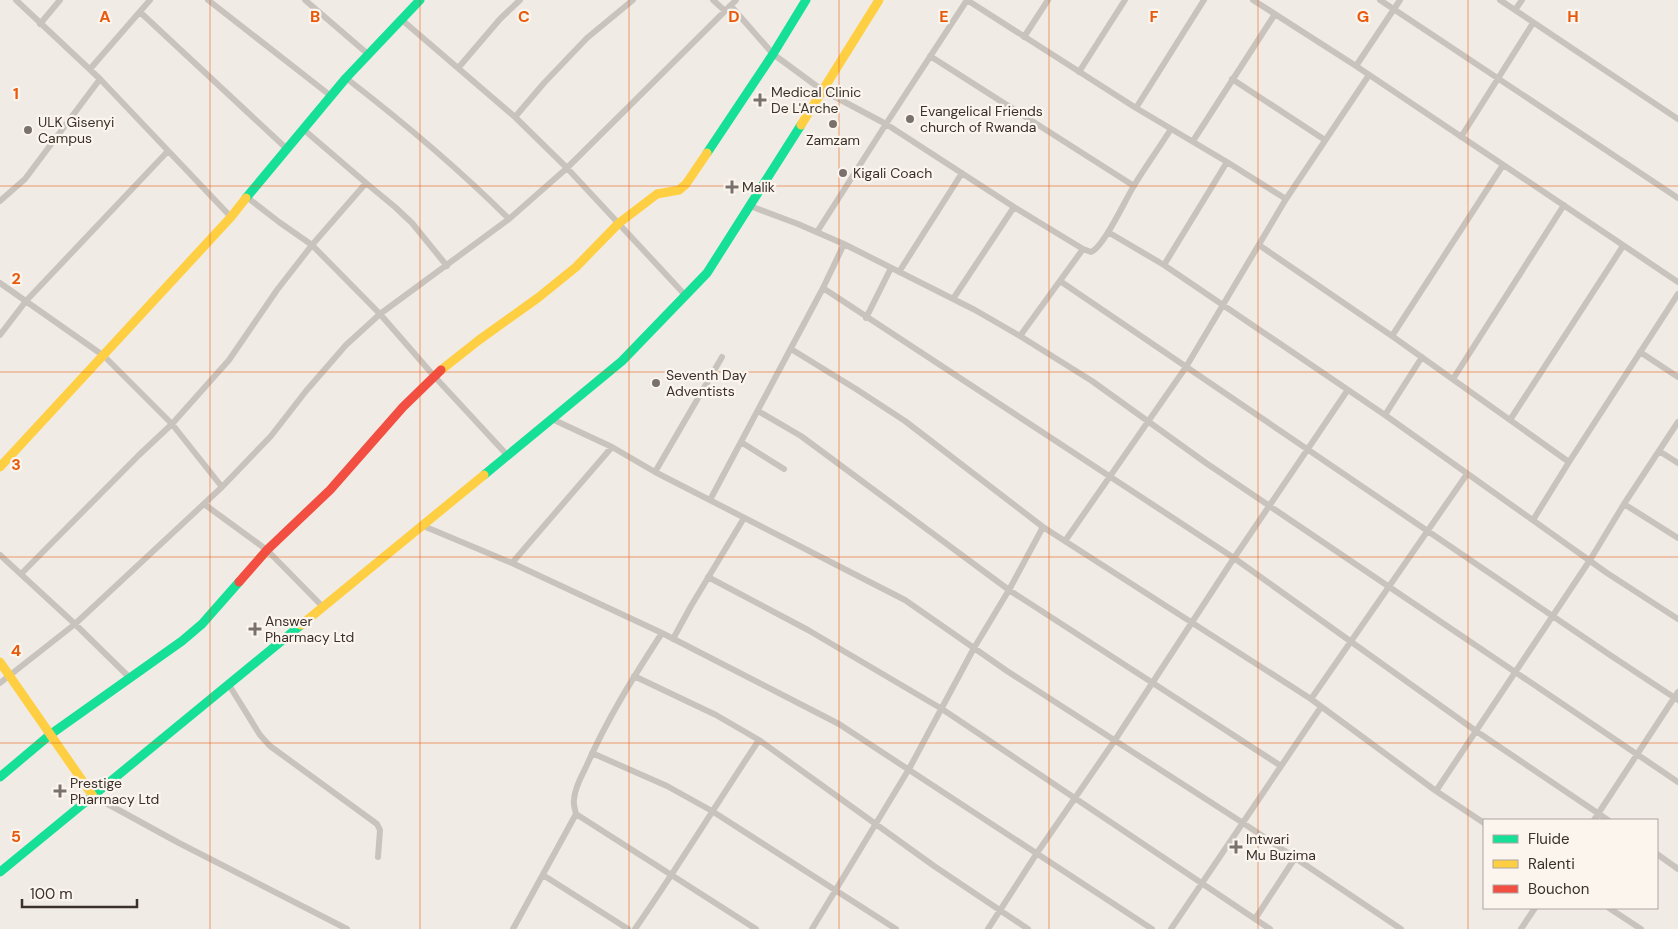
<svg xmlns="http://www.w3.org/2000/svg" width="1678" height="929" font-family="'DM Sans',sans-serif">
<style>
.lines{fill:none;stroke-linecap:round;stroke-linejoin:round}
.street{stroke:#c9c3be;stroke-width:6}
.fast{stroke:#16e098;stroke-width:9}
.slow{stroke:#ffcf43;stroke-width:9}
.jam{stroke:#f24e42;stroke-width:9}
.grid{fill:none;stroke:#e8590c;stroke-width:1;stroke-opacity:0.55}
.poi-dot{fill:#7a716c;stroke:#fbf5ee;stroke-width:2}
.labels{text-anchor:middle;stroke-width:4.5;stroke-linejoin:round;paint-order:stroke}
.poi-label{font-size:14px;fill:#3b302b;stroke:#fbf5ee;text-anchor:start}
.grid-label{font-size:16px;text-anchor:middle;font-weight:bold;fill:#e8590c;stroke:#fbf5ee;stroke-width:4.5;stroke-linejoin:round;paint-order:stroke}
</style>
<rect width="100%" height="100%" fill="#f0ebe5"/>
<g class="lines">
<path class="street" d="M16,0L100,79L231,217
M208,0L331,96
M305,0L369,55
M713,0L725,11
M967,0L1136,108L1227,162L1286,199
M1253,0L1356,66L1678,282
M1380,0L1678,198
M1500,0L1678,119
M731,6L773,54L822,90L886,124L1014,207L1083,249L1091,252C1104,247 1126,198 1135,184C1146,166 1159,148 1171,129
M1515,10L1522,0
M140,12L287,149
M402,20L515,117L567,168L686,296
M40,24L60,0
M1024,37L1048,0
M930,56L1134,186
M1356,66L1400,0
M459,67L500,19L520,0
M90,69L150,0
M1079,72L1125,0
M346,78C403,122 458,168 509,219
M1232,79L1325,140
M1136,108L1204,0
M515,117L544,83L587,38L633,0
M303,129L366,183L395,207L412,223L447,266
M1461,137L1533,23
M1193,141L1275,14
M248,198L279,222L312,245L380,314L434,376L508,456
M0,201L25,179L100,79
M750,206L798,224L844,244L975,310L1020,336L1092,381L1206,463L1678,782
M817,232L886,124L967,0
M1108,232L1164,265L1385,415L1607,573L1678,619
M1259,245L1392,336L1569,462
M1164,265L1227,162
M899,272L962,173
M1060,281L1610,655L1678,700
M0,283L104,356L172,424L222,487
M823,288L1234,558L1476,731L1608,820
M953,299L1014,207
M866,318L891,268
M0,335L26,301L168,151
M1020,336L1083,249
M1392,336L1503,165
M791,349L856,389L905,421L1043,527L1311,699L1436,791L1484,823
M1640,352L1678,377
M1453,379L1564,205
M758,411L801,436L1009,590L1281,766
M1385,415L1422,357
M552,419L612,447L655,472L905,600L1007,671L1243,823L1401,929
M1510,420L1623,246
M741,442L784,469
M1659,451L1678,463
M655,472L722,357
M710,500L823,288L844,244
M204,504L267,550L323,607
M1624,504L1678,538
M1533,520L1569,462L1678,294
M421,525L512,563L662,633L839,724L1152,929
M1065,541L1186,367L1286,199L1369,75
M0,555L75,624L130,678
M512,563L612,447
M21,574L139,455L172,424L229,360L277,290L312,245L366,183
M708,577L808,630L942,709L1270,929
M673,639L691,606L744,518
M634,676L716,715L759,740L934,866L1028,929
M0,683L75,624L222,487L271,436L306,391L346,345L380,314L509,219L567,168L736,0
M229,685L260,735L270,746L377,824L380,830L378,857
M1311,699L1467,474
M592,753L667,786L712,811L896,929
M1436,791L1590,560L1624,504L1678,422
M93,796L179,843L347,929
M576,814L756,929
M1594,820L1678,692
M1657,854L1678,869
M543,875L628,929
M1609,908L1641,929
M1255,919L1295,858
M513,929L576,814C575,809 573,804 574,799C575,787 581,777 586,767C607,719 634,676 662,633
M635,929C678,867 717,803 759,740
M812,929L909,769L974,648L1009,590L1043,527
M988,929L1037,853L1115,740L1234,558L1347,391
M1171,929L1321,707
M1521,929L1535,908"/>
<path class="fast" d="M707,153L773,54L806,0
M246,198L346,78L420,0
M484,475L622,361L707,273L801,125
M0,777L51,734L182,641L202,624L239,582
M0,872L301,625"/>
<path class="slow" d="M801,125L879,0
M441,370L479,340L539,297L576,267L619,223L657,194L679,190L686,184L707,153
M0,467L231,217L246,198
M301,625L484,475
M0,662L93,796"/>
<path class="jam" d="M239,582L267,550L330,490L403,407L441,370"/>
</g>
<path class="grid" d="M210,0V929M420,0V929M629,0V929M839,0V929M1049,0V929M1258,0V929M1468,0V929M0,186H1678M0,372H1678M0,557H1678M0,743H1678"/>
<g class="poi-dot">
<path d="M757.5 92.5h5v5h5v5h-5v5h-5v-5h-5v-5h5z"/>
<circle cx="910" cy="119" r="5"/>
<circle cx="833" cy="124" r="5"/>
<circle cx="28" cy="130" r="5"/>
<circle cx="843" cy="173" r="5"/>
<path d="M729.5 179.5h5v5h5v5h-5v5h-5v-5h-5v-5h5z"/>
<circle cx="656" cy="383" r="5"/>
<path d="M252.5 621.5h5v5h5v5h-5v5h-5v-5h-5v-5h5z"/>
<path d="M57.5 783.5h5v5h5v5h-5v5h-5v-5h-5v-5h5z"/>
<path d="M1233.5 839.5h5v5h5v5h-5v5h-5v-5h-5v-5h5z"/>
</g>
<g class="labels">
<g class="poi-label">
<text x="771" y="97">Medical Clinic<tspan x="771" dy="16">De L'Arche</tspan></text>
<text x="920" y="116">Evangelical Friends<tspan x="920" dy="16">church of Rwanda</tspan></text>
<text x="38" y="127">ULK Gisenyi<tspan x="38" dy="16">Campus</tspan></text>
<text x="833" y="145" text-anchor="middle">Zamzam</text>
<text x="853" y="178">Kigali Coach</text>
<text x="742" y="192">Malik</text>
<text x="666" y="380">Seventh Day<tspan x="666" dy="16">Adventists</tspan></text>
<text x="265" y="626">Answer<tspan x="265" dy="16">Pharmacy Ltd</tspan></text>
<text x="70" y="788">Prestige<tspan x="70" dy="16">Pharmacy Ltd</tspan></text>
<text x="1246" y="844">Intwari<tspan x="1246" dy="16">Mu Buzima</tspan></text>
</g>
</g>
<g class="grid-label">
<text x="105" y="22">A</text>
<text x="315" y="22">B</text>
<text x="524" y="22">C</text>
<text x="734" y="22">D</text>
<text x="944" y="22">E</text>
<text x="1154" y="22">F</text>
<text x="1363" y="22">G</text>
<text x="1573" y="22">H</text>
<text x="16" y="99">1</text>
<text x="16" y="284">2</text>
<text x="16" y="470">3</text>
<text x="16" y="656">4</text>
<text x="16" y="842">5</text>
</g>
<rect x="1483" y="819" width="175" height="90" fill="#fbf5ee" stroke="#aea6a0"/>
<rect x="1493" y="835" width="25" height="8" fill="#16e098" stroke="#aea6a0"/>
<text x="1528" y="844" font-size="15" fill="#3b302b">Fluide</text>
<rect x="1493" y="860" width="25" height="8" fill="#ffcf43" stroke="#aea6a0"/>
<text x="1528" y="869" font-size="15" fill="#3b302b">Ralenti</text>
<rect x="1493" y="885" width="25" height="8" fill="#f24e42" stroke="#aea6a0"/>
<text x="1528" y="894" font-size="15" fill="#3b302b">Bouchon</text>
<path d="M22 899v8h115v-8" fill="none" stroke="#3b302b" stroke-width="2.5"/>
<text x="30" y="899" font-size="15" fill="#3b302b" stroke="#fbf5ee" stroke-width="4" paint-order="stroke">100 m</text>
</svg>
